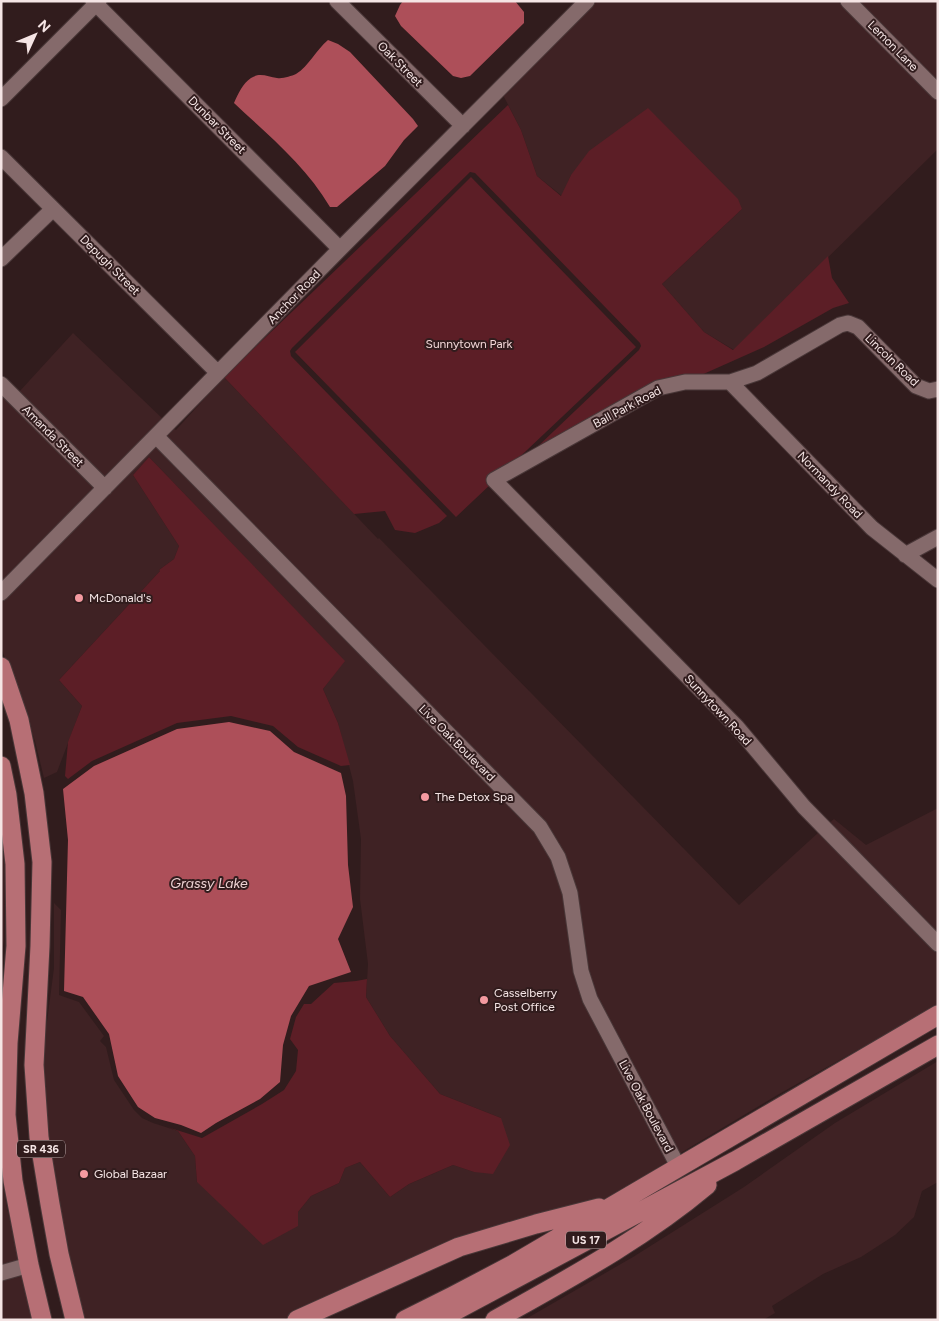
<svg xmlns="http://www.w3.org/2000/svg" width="939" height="1321" font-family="Figtree,sans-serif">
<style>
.built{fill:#3f2224}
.green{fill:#5c1e26}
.water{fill:#ad4f59}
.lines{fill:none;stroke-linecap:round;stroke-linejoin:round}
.minor-casing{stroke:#493738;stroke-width:17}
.major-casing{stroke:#493738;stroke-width:21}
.minor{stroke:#856a6b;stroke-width:15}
.major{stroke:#b76f75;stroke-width:19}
.poi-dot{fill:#f49aa0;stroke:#311c1d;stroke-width:2}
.labels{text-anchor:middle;stroke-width:4;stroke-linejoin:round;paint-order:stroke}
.shield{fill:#311c1d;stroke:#baa9a9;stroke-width:1}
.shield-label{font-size:11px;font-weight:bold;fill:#f5e5e5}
.street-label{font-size:12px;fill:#f5e5e5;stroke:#311c1d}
.park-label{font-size:12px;fill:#f4d8d9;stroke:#311c1d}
.poi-label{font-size:12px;fill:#f5e5e5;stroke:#311c1d;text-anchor:start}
.water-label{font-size:14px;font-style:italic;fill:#edd2d3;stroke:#311c1d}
</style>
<rect width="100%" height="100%" fill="#311c1d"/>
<path class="built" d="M596,1H838L938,101V149L734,350L704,332L662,284L742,209L571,175L562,196L537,176L521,130L503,95Z
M858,1H938V82Z
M73,333L164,420L106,479L19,392Z
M224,377L378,539L379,538L739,905L819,832L938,954V1005L779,1094L679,1154L596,996L588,969L564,854L165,436L172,428L176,430Z
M1,394L96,488L1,585Z
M155,446L535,831L552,860L563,895L584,1003L668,1161L610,1198L534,1218L457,1241L282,1320H81L66,1252L46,1135L43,1052L54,968V903L61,910L59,995L79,1002L104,1036L100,1041L106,1047L114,1080L134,1110L142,1118L153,1123L178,1131L195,1156L197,1182L298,1212L311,1196L339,1183L345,1168L360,1162L390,1197L409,1184L453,1165L474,1172L501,1118L440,1094L390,1036L366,997L368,964L360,899L361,839L353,781L338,723L323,689L344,661L149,457L133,475L179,546L174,559L159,570L160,571L59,680L82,706L57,772L44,778L35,741L1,647V602Z
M938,808V934L829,823L834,819L866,845Z
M1,821L5,850L4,941L1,957Z
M938,1061V1182L922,1191L914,1217L895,1235L861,1257L823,1274L772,1306L775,1313L763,1320H524L633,1257L744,1187L835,1123Z
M1,1170L7,1208L20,1261L1,1266Z
M22,1273L33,1320H1V1279Z"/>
<path class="green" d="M508,105L521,130L537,176L561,196L571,175L589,151L648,108L738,199L742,209L662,284L704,332L733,350L828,256L832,278L849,303L833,308L764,347L699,376L534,450L639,350L641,346L640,343L475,173L470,172L292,348L290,351L291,356L447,516L439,523L415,533L395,530L385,511L354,514L224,377Z
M471,177L636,347L456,517L295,352Z
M149,457L345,661L323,689L338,723L350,765L341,766L298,747L273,726L231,716L177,723L92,761L68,779L65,776L68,742L82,706L59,680L160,571L159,570L174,559L179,546L133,475Z
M367,979L366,997L390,1036L440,1094L501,1118L510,1145L493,1174L474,1172L453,1165L409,1184L390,1197L360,1162L345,1168L339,1183L311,1196L298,1212V1226L263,1245L197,1182L195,1156L178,1131L167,1127L202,1138L262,1104L284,1090L296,1071L298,1050L290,1039L296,1017L304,1004H311L334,983L356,981Z"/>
<path class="water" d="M403,1H515L524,12V23L470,76L461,78L453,76L401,26L395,16L400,5Z
M328,40L338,44L350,52L413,119L418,126L404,140L385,166L337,207H330C306,166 268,135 234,103C238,94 243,83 251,78C260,72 268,77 277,78C283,79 291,76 296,74C309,66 316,50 328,40Z
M229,722L270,731L294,752L341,773L346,796L348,865L353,907L338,939L351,972L309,986L291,1016L283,1045L280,1082L260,1099L216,1123L201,1133L181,1125L155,1118L138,1107L118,1076L109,1034L83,997L64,991L68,840L63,789L94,766L177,729Z"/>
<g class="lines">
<g class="minor-casing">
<path id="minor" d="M93,1L340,249
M337,1L463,126
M848,1L938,92
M1,99L99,1
M1,157L218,373
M1,259L53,209
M730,382L872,528L938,580
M1,384L105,488
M938,389L929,391L916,386L858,327L848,323L840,325L757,373L730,382H685L658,388L494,480L737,727L804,807L938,944
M156,436L540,827L558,857L570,893L581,971L590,999L679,1168
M905,555L938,537
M1,593L340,249L587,1
M1,1273L29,1265"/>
</g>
<g class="major-casing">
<path id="major" d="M1,667L19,720L34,793L42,862L40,946L34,1065L39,1137L50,1204L59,1254L75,1320
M1,766L7,795L15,864L16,946L8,1043L6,1115L13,1181L29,1265L42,1320
M297,1320L459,1247L536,1224L599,1208
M405,1320L453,1296L512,1265L938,1015
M438,1320L735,1161L938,1045
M495,1320C568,1279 643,1239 707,1185"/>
</g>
<use href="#minor" class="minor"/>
<use href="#major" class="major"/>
</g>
<g class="poi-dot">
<circle cx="79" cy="598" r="5"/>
<circle cx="425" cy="797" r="5"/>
<circle cx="484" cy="1000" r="5"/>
<circle cx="84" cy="1174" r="5"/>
</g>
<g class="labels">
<g class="shield">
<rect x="17" y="1140.5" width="48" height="17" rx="4"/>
<rect x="566" y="1231.5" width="40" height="17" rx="4"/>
</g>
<g class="shield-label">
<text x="41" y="1153">SR 436</text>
<text x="586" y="1244">US 17</text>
</g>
<g class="street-label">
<text transform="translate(893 46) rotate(45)" y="4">Lemon Lane</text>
<text transform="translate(400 64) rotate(45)" y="4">Oak Street</text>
<text transform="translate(217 125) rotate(45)" y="4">Dunbar Street</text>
<text transform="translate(110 265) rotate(45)" y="4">Depugh Street</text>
<text transform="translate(294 297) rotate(-46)" y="4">Anchor Road</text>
<text transform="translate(892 360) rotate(44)" y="4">Lincoln Road</text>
<text transform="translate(627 407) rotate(-28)" y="4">Ball Park Road</text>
<text transform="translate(53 436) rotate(45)" y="4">Amanda Street</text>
<text transform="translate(830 485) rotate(46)" y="4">Normandy Road</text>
<text transform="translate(718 710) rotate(47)" y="4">Sunnytown Road</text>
<text transform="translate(457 743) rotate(45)" y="4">Live Oak Boulevard</text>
<text transform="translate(646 1106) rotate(62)" y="4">Live Oak Boulevard</text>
</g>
<g class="park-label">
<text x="469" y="348">Sunnytown Park</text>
</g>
<g class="poi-label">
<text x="89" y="602">McDonald's</text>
<text x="435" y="801">The Detox Spa</text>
<text x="494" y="997">Casselberry<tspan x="494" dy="14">Post Office</tspan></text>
<text x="94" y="1178">Global Bazaar</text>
</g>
<g class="water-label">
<text x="209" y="888">Grassy Lake</text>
</g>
</g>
<rect width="939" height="1321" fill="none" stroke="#f5e5e5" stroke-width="5"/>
<g transform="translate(35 35) rotate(46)" stroke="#311c1d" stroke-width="4" paint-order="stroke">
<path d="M0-4L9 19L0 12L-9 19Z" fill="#f5e5e5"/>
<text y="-8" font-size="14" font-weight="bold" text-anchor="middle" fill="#f5e5e5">N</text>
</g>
</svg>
